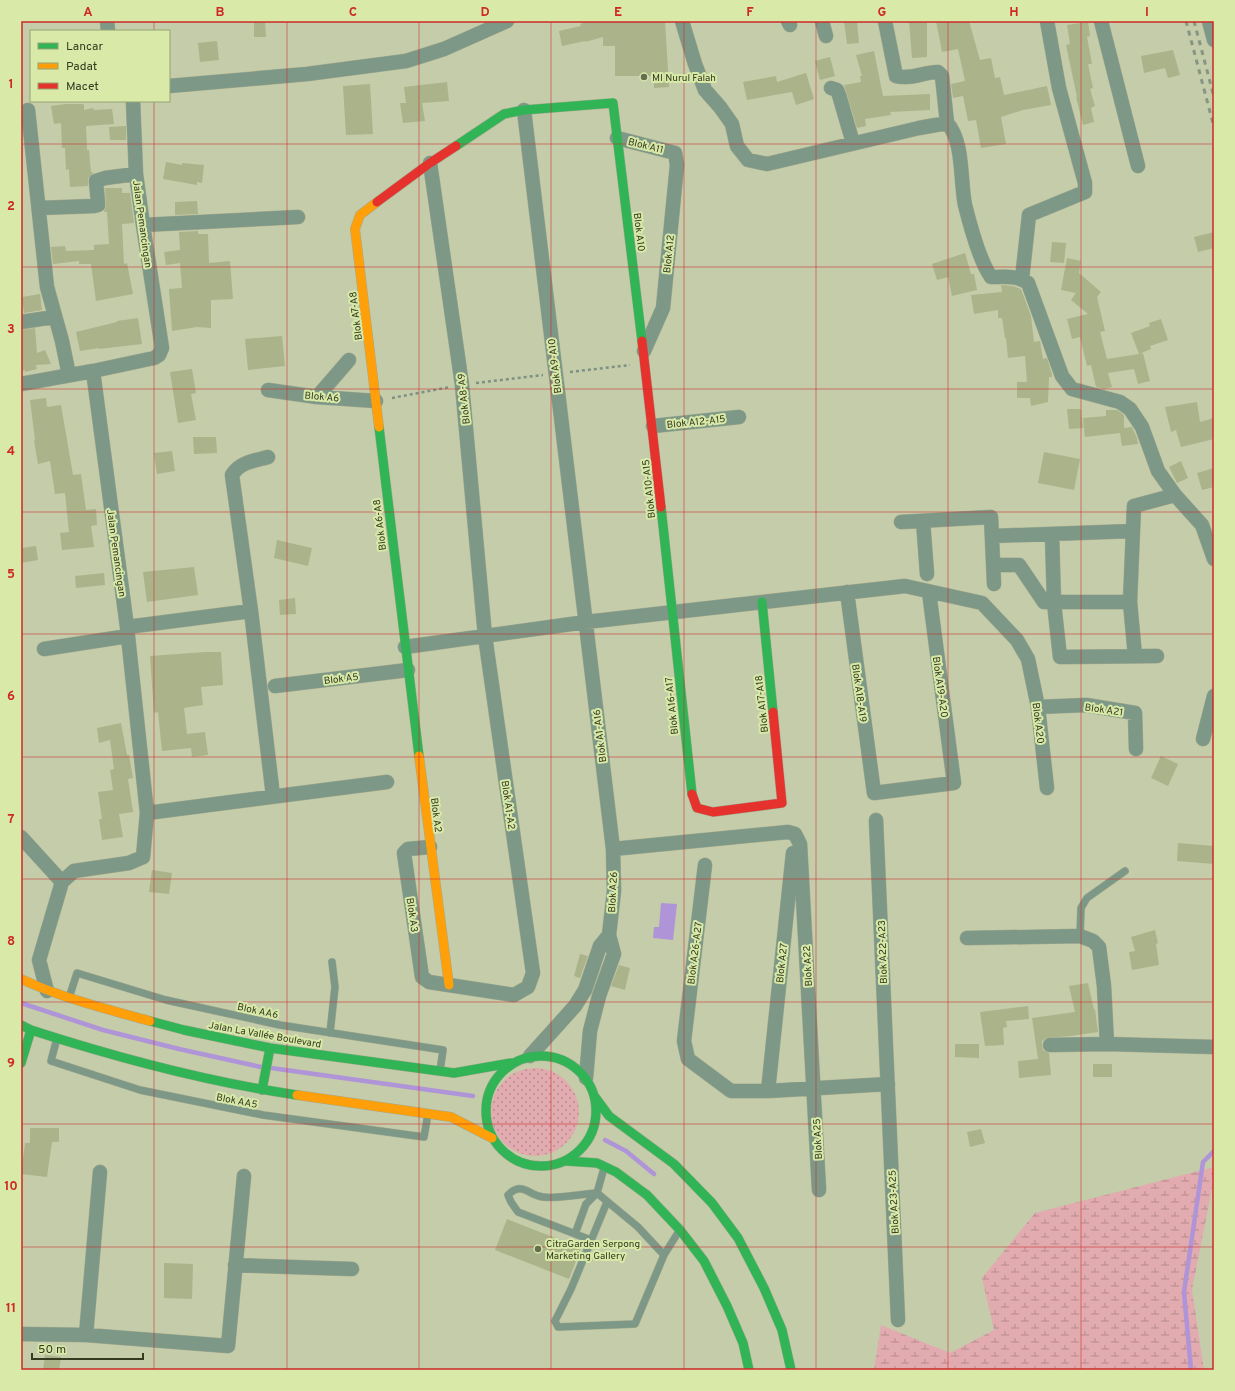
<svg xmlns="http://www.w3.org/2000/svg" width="1235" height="1391" font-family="Overpass,sans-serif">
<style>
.green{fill:url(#green-dots)}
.wetland{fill:url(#wetland-marsh)}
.water{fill:#af94d8}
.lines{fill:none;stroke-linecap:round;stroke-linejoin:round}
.stream{stroke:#af94d8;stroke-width:4.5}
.building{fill:#abb38a}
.lane-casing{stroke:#a3aa8e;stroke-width:8}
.street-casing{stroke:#a3aa8e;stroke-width:15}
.fast-casing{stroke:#a3aa8e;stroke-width:10}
.slow-casing{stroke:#a3aa8e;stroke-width:10}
.jam-casing{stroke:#a3aa8e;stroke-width:10}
.path{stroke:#7e9281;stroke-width:2.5;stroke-dasharray:3 3;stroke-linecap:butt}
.lane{stroke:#7d9886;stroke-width:7}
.street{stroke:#7d9886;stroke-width:14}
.fast{stroke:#30b455;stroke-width:9}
.slow{stroke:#ff9f0a;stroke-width:9}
.jam{stroke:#e5322d;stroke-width:9}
.rail{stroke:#879682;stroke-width:3;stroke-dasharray:5 5;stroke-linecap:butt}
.grid{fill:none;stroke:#ce2928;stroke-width:1;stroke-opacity:0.55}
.poi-dot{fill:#666d50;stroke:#d8e9a8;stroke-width:1.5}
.labels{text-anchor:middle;stroke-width:4;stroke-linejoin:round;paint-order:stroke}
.poi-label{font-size:10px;fill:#343a20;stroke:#d8e9a8;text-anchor:start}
.street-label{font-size:10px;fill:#343a20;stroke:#d8e9a8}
.neatline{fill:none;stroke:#ce2928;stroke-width:1.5}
.grid-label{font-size:13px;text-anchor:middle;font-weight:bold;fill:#ce2928}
</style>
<defs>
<pattern id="green-dots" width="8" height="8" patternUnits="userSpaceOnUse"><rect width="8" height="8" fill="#e2abaf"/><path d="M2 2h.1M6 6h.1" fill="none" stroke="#b88c8e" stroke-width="1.8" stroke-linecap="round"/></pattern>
<pattern id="wetland-marsh" width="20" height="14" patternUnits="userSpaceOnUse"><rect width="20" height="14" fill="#e2abaf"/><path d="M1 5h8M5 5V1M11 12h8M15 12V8" fill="none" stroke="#b88c8e"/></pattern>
</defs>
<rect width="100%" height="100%" fill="#c4ccaa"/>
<path class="green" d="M491 1112a44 44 0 1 1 88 0a44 44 0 1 1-88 0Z"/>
<path class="wetland" d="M1214,1167V1178L1192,1290L1204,1370H874L881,1325L950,1353L994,1330L982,1278L1035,1213Z"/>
<path class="water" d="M661,903L677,904L673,940L653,938L654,927H659Z"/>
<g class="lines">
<path class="stream" d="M21,1003L103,1030L179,1049L261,1067
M271,1068L473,1096
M605,1140L626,1151L654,1174
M1191,1370L1184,1292L1203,1162L1214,1151"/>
</g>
<path class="building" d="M254,21H265L266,37H254Z
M589,21H665L669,87L654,88V76H615V46H603V37L585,42V41L562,46L559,31L581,26L580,24Z
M844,21H857L859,43L847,44Z
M909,21H927V57L912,58Z
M936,21H969L980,60L991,58L995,78L1000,77L1004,95L1047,86L1051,105L1023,110L1001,117L1006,144L981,148L976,120L968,121L963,96L953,98L951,84L965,81L958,49L942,52Z
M1088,22L1090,36L1087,37L1092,64H1088L1093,88L1090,89L1095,106L1091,108L1094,122L1083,125L1076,97H1077L1066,45L1070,44L1067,25Z
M217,41L219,60L200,62L198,43Z
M1173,50L1180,75L1168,78L1165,68L1144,73L1141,56Z
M874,51L883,96L930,94V110L890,112L891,115L865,119L866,126L857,128L844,85L861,82L860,76H862L856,55Z
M830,57L835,76L820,80L815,61Z
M806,73L814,99L796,105L792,92L747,100L743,82L776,76L777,82Z
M447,82L449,101L422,103L425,121L403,123L400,103H406L404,87Z
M370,84L373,134L346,135L343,86Z
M66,104H84V110L93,108L94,110L112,109L114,124L86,126L87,150H89L91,172L94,173L88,178V186L70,187L69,169L66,170L65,148H62L61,123L54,124L51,106Z
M126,126V140H110L109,127Z
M166,162L182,165V163L204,165L202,183L197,182V185L163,179Z
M105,188H122V193H130L134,223L122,224L124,264L127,263L133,294L96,301L91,264H79V261L53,264L51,247L65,246L66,251L94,250V245L109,244L107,212H104L106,205Z
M197,201L198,214L175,215V202Z
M198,231V234H208L209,263L230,261L233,299L211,300V328L197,327L172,331L169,289L182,288L180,263L166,265L164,252L180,250L179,232Z
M1214,232V248L1198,252L1194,237Z
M1052,242L1066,243L1064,263L1050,262Z
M965,253L971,274H974L977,290L952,296L948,277L937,280L932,264Z
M1067,258L1081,261L1079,273L1101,292L1097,297L1105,331L1100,332L1107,359L1139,354L1131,333L1150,326L1149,323L1161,319L1168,340L1150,346L1151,349L1139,354L1143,353L1150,381L1138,384L1134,369L1108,373L1112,387L1104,389L1096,387L1091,365L1087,366L1080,337L1072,339L1067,319L1088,314L1071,300L1076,293L1061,290Z
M1001,285L1013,286L1021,289L1031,316L1034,342L1040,341L1043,359L1047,358L1052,374V377H1049L1048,402L1031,406L1030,398H1017V382H1027L1025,356L1008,358L1006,338H1005L1002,318H998V310L974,314L971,295L1002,292Z
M40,294L42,310L24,313L22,297Z
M138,318L142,344L99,349V348L80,351L76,332L117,322V321Z
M35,328L37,353L45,350L51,364L36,365L37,369L25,372V370L21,371V330Z
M282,336L285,366L248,370L245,339Z
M192,369L196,393L191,394L196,420L178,423L170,372Z
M46,398L47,407L61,405L73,475L81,474L86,510L96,509L97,525L91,526L94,547L62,550L60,533L69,532L65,493L55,494L50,461L38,464L34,441L35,440L30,400Z
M1197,402L1200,422L1214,418V439L1181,447L1176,430L1171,432L1165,407Z
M1067,409H1081L1083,428L1069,429Z
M1106,410H1117L1124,415V428L1132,427L1137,438L1138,444L1122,446L1120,433L1085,437L1083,418L1106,416Z
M193,437H216L217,453L194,454Z
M172,451L175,471L157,474L154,453Z
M1044,452L1080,459L1074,490L1038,483Z
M1181,461L1188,478L1177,483L1169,467Z
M1214,468V487L1202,490L1197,473Z
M277,540L312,548L308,566L274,558Z
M36,546L38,560L21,563V548Z
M194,567L198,595L147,602L143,572Z
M104,573L105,585L76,588L75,576Z
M295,598L296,614L280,615L279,600Z
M205,652H221L223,685L201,687L203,705L184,708L187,734L205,732L208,755L192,757L191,748L162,751L158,712L154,713L150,656Z
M121,723L127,755H129L133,778L128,779L133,812L119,814L123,837L102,840L99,819H102L98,792L113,790L110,770L114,769L110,740L99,743L97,728Z
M1161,756L1178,764L1168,786L1151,778Z
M1178,843L1214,846V864L1177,861Z
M152,870L172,873L169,894L149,892Z
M1155,930L1158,943L1156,944L1159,965L1132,970L1129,952L1135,951L1131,937Z
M580,954L588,956L580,978L574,976Z
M619,965L630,968L625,990L611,986Z
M1088,983L1094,1010L1095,1009L1098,1032L1071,1036L1046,1038L1042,1041V1046L1043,1050L1049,1053L1051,1075L1019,1078L1018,1061L1038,1059L1032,1018L1075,1012L1069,986Z
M1028,1006L1029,1019L1006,1021L1007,1027L1003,1028L1004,1045L985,1046L980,1012Z
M955,1044H979V1058L955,1057Z
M1093,1064H1112V1077H1093Z
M30,1128H59V1142H52L47,1177L21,1174L25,1143H30Z
M981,1129L985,1143L970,1147L967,1132Z
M507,1219L581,1248L569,1279L495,1250Z
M164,1263L193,1264L192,1299L164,1298Z
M45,1355L61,1357L59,1370H43Z"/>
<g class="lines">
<g class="lane-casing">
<path id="lane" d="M1080,936L1081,908L1087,898L1125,871
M69,998L77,973L166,1000L280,1025L443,1050L440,1071
M330,1033L335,987L332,962
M57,1038L51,1061L140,1090L263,1115L424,1137L428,1114
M604,1168L597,1193L638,1227L664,1255
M607,1202L571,1289L555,1321L558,1327L635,1324L664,1255L679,1231
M575,1234L586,1204L597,1193
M591,1240L518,1212L511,1202L508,1195C522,1181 528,1195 543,1197C558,1199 581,1194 597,1193"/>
</g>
<g class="street-casing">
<path id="street" d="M107,21L108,31
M682,21L695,64L705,90L720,107L732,124L737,146L748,160L767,164L919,128L947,123C964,141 960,181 965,205C970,225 979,260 991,277C1004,277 1017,275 1028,283L1062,376L1072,389L1120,402L1130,409L1142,427L1158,471L1175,495L1202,525L1214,559
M788,21L790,25
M822,21L826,36
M885,21L896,76C910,80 924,72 938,72L942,76L947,123
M1101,21L1138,166
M1209,21L1214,40
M169,86L307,74L406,61L444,49L507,21
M831,88L837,90L839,95L853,143
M28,110L47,287L62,341L69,375
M524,110L613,849L614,891L609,935
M617,138L675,153L677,165L663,308L644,351
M430,163L462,385L485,636L533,973L528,987L514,995L429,982L422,977L404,853L408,849L430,847
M39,208L94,206L98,205V203L96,181L105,178L136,174
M143,225L298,217
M1022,279L1029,215L1085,192V183L1059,88L1047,21
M21,322L54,317
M21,384L93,371
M268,390L317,397L376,401
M317,397L349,360
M653,426L739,417
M268,457C254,461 240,462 232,475L251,611L273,796
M923,521L927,574
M901,522L991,517L994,584
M1052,534L1054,603L1060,657L1157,656
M993,536L1133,531
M994,565H1019L1044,602H1130
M847,592L874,793L954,783L929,592
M127,627L251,611
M405,647L586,622L905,586L982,603L1017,640L1028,659L1038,707L1047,788
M44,649L128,636
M1135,656L1130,602L1134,506L1175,495
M275,686L408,670
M1038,707L1086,705L1135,713L1136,749
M1203,739L1214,696
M147,813L387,782
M876,820L898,1320
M21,837L62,882
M613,849L788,832L795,834L800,844L819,1190
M705,865L684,1041L688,1059L731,1091H768L888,1084
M967,938L1080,936L1093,941L1099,947L1104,986L1107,1044
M47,991L39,960L62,882L74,871L129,863L143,857L147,813L127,627L93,371L154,358L159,355L162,348L143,225L136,174L133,101
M1050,1045L1107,1044L1214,1047
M530,1056L575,1006L585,990L600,946L609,935L614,954L599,996L590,1031L586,1078
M768,1091L793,853
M235,1265L352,1269
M21,1334L86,1335L228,1346L244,1176
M86,1335L100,1172"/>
</g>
<g class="fast-casing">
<path id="fast" d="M456,146L504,114L524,110L613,103L642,341
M379,427L419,756
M661,507L692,794
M762,602L773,712
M150,1021L184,1030L270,1048L454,1073L511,1063
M21,1025L31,1030C118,1058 207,1082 297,1095
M486 1111a55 55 0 1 1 110 0a55 55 0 1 1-110 0Z
M21,1063L31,1030
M262,1090L270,1048
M595,1097L609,1116L674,1164L712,1203L738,1238L764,1288L782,1330L791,1370
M566,1161L597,1163L616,1172L647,1195L680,1230L704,1261L727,1306L743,1343L749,1370"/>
</g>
<g class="slow-casing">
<path id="slow" d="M377,202L360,215L355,229L379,427
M419,756L449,985
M21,979C62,998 106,1009 150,1021
M297,1095L451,1117L492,1138"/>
</g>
<g class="jam-casing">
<path id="jam" d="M377,202L430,163L456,146
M642,341L661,507
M692,794L697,808L713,812L782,803L773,712"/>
</g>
<path class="path" d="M570,372L630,365
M476,383L543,375
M392,398L450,387"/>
<use href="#lane" class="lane"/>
<use href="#street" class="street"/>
<use href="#fast" class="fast"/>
<use href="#slow" class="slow"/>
<use href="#jam" class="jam"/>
<path class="rail" d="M1186,21L1214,127
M1194,21L1214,97"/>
</g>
<path class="grid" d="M154,21V31M287,21V1370M419,21V1370M551,21V1370M684,21V1370M816,21V1370M948,21V1370M1081,21V1370M154,101V1370M21,144H1214M21,267H1214M21,389H1214M21,512H1214M21,634H1214M21,757H1214M21,879H1214M21,1002H1214M21,1124H1214M21,1247H1214"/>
<g class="poi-dot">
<circle cx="644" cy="77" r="4"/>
<circle cx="538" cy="1249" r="4"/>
</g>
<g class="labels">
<g class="poi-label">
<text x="652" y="81">MI Nurul Falah</text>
<text x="546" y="1247">CitraGarden Serpong<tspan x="546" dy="12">Marketing Gallery</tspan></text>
</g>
<g class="street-label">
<text transform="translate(646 145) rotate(14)" y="4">Blok A11</text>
<text transform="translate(143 224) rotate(82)" y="4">Jalan Pemancingan</text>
<text transform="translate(640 232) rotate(83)" y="4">Blok A10</text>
<text transform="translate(668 254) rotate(-84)" y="4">Blok A12</text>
<text transform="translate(355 316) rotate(-97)" y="4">Blok A7-A8</text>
<text transform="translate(554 366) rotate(-97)" y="4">Blok A9-A10</text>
<text transform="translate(322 396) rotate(5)" y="4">Blok A6</text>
<text transform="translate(463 399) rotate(-96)" y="4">Blok A8-A9</text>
<text transform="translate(696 421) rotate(-6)" y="4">Blok A12-A15</text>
<text transform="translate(648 489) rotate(-96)" y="4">Blok A10-A15</text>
<text transform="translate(379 525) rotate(-97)" y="4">Blok A6-A8</text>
<text transform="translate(117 553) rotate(82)" y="4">Jalan Pemancingan</text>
<text transform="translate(341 678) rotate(-7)" y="4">Blok A5</text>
<text transform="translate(941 687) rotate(82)" y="4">Blok A19-A20</text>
<text transform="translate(860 693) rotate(82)" y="4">Blok A18-A19</text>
<text transform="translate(761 704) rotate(-96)" y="4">Blok A17-A18</text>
<text transform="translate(671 706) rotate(-96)" y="4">Blok A16-A17</text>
<text transform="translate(1104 709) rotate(8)" y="4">Blok A21</text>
<text transform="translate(1039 723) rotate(83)" y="4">Blok A20</text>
<text transform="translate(599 736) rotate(-97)" y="4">Blok A1-A16</text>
<text transform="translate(509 805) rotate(82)" y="4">Blok A1-A2</text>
<text transform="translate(437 815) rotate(83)" y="4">Blok A2</text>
<text transform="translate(612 892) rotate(-87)" y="4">Blok A26</text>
<text transform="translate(413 915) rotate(82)" y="4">Blok A3</text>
<text transform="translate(882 952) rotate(-92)" y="4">Blok A22-A23</text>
<text transform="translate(694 953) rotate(-83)" y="4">Blok A26-A27</text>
<text transform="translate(781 963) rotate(-84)" y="4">Blok A27</text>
<text transform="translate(807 966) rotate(-93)" y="4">Blok A22</text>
<text transform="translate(258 1010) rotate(12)" y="4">Blok AA6</text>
<text transform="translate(265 1034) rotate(10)" y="4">Jalan La Vallée Boulevard</text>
<text transform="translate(237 1100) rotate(11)" y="4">Blok AA5</text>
<text transform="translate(817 1139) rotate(-93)" y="4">Blok A25</text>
<text transform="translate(893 1202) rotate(-93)" y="4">Blok A23-A25</text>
</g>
</g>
<rect width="1235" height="1391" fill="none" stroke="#d8e9a8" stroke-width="44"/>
<rect x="30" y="30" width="140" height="72" fill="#d8e9a8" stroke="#96a372"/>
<rect x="38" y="43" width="20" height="6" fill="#30b455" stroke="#96a372"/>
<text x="66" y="50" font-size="12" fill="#343a20">Lancar</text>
<rect x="38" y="63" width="20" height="6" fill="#ff9f0a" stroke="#96a372"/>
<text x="66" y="70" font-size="12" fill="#343a20">Padat</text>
<rect x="38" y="83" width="20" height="6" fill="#e5322d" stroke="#96a372"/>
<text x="66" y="90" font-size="12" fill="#343a20">Macet</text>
<path d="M32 1353v6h111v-6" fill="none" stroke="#343a20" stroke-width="2"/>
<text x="38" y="1353" font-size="12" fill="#343a20" stroke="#d8e9a8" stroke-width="3" paint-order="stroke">50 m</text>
<rect x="22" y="22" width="1191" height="1347" class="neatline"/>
<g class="grid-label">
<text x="88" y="16">A</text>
<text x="220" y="16">B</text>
<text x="353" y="16">C</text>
<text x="485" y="16">D</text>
<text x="618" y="16">E</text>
<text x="750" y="16">F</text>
<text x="882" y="16">G</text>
<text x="1014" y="16">H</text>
<text x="1147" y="16">I</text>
<text x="11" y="88">1</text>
<text x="11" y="210">2</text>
<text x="11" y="333">3</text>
<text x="11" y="455">4</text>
<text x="11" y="578">5</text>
<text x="11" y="700">6</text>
<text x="11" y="823">7</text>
<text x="11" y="945">8</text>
<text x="11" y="1067">9</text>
<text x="11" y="1190">10</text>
<text x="11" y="1312">11</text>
</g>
</svg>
